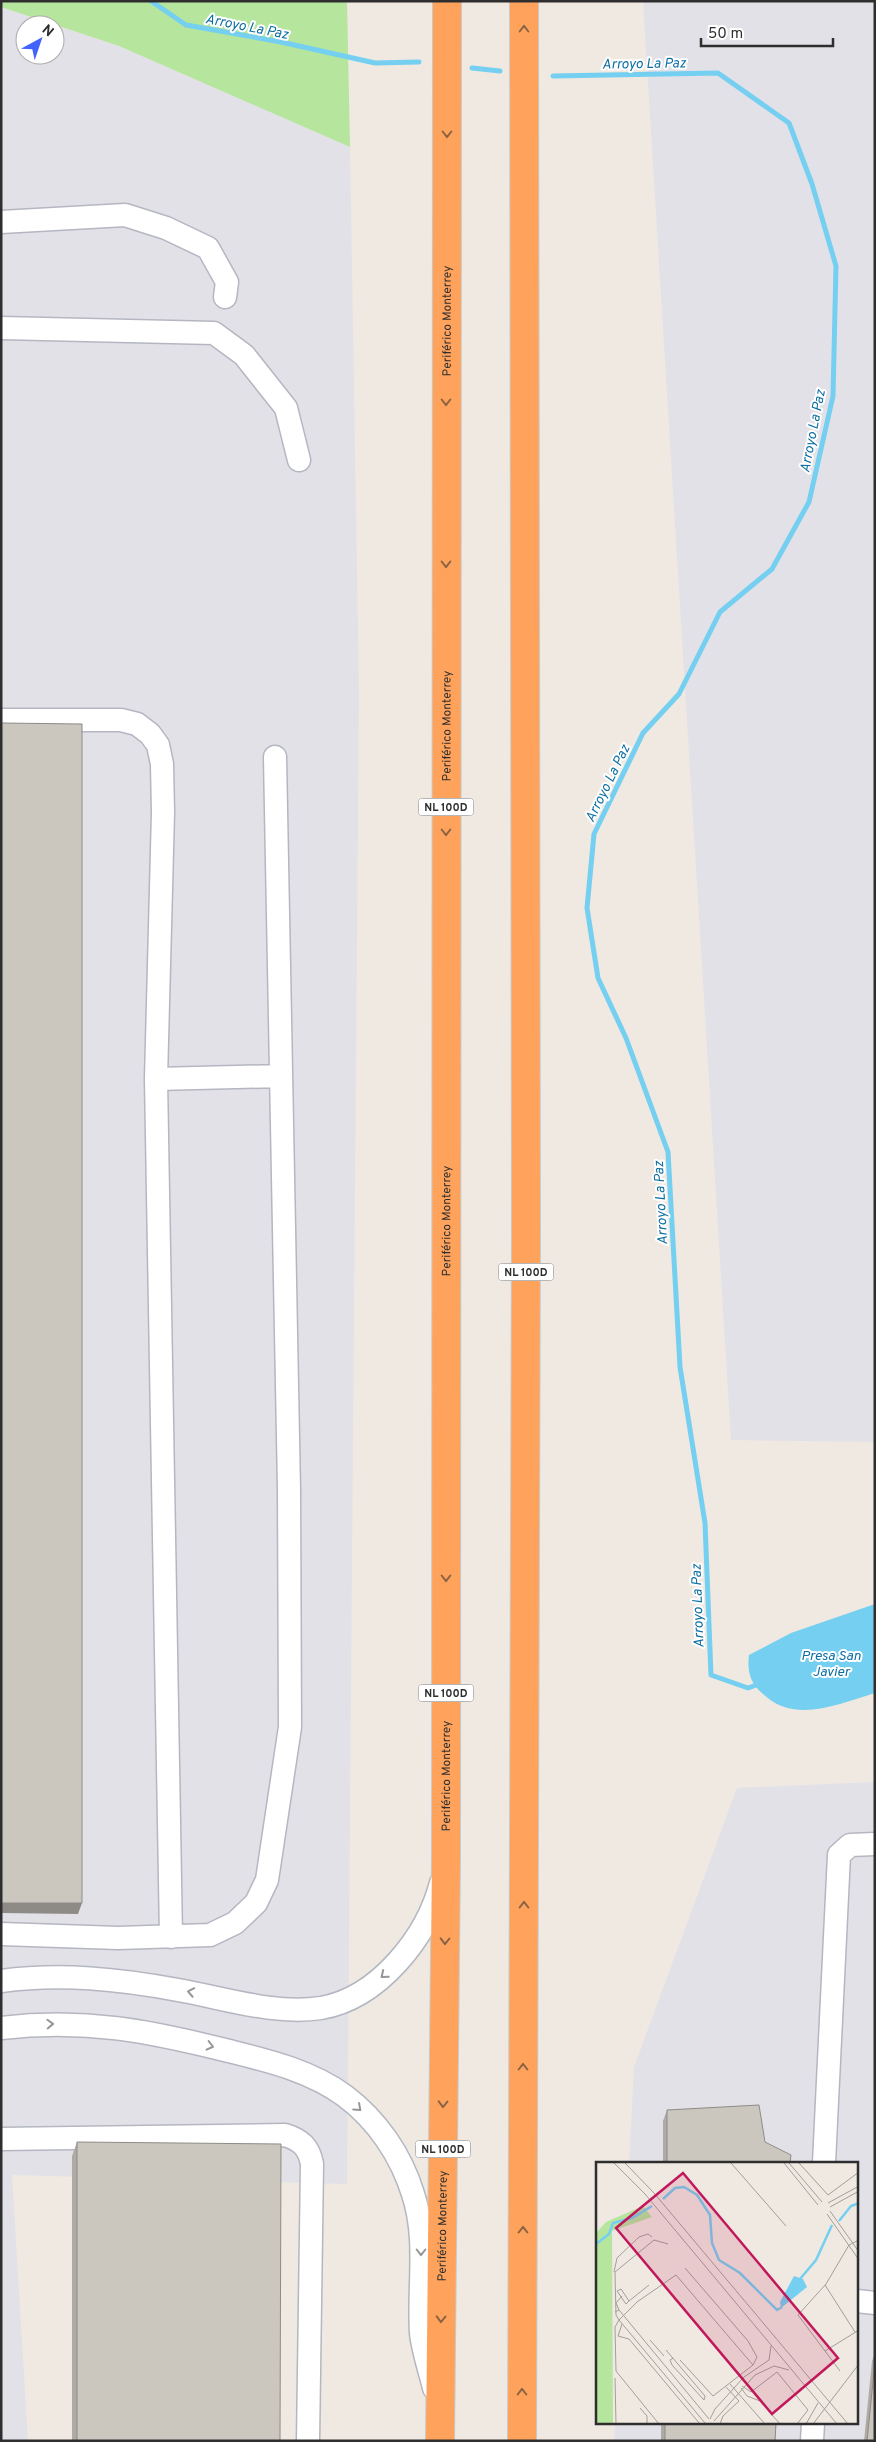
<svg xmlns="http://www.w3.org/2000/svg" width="876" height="2442" font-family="Overpass,sans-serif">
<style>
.industrial{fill:#e3e1e8}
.green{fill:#b6e59e}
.water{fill:#75cff0}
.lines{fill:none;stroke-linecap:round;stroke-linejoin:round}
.stream{stroke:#75cff0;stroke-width:5}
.minor-casing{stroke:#b4b7c1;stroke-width:25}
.highway-casing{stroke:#c9c9c9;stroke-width:30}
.minor{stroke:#fff;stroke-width:22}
.highway{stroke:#ffa35c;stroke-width:28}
.wall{fill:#afaba4}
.shaded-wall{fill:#8e8b86}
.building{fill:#cbc7bf;stroke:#8e8b86}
.oneway{stroke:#8c6343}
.oneway2{stroke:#969696}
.labels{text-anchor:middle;stroke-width:4;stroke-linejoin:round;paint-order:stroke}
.shield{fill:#fff;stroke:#6d6d6d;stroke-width:1}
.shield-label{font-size:11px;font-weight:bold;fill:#2e2e2e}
.street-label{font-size:12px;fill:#2e2e2e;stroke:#fff}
.water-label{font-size:14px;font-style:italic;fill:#0d6fa3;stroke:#fff}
.inset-river{fill:none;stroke:#75cff0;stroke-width:2.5}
.inset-road{fill:none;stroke:#a29e99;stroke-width:1}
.view{fill:#c2185b;fill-opacity:0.15;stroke:#c2185b;stroke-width:2.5}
.inset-edge{fill:none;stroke:#2e2e2e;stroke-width:2.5}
</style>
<rect width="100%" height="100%" fill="#efe9e1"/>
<path class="industrial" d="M643,1H875V1442L731,1440Z
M1,7L55,25H25V55H55V25L119,46L350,147L359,692L347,2184L12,2175L28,2441H1Z
M875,1782V2441H614L615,2423H857V2163H629L634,2067L737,1788Z"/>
<path class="green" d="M1,1H347L350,147L119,46L1,7Z"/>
<path class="water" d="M875,1604V1693C838,1704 794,1725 762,1693C750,1683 747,1670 749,1655L791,1633Z"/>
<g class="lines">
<path class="stream" d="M151,1L186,25L281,42L375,63L419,62
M472,68L500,71
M553,76L718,73L789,123L812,184L836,266L833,396L809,502L772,569L720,612L679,694L643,733L594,834L587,908L598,978L626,1038L668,1152L680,1367L705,1523L711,1675L748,1688L759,1684"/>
<g class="minor-casing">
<path id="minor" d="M1,222L125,215L166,228L208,248L227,282L225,297
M1,328L214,333L244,355L286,408L299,460
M1,720H121L137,724L150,734L158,745L162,764L163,812L156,1079L171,1937
M156,1079L281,1076
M1,1934L118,1938L210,1935L235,1923L256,1903L267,1880L290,1727L289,1490L275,757
M1,1981C61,1973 119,1979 178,1990C224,1998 274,2015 321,2008C379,1998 427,1937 441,1883
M1,2028C85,2018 149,2031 229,2051C269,2061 311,2071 345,2096C377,2120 401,2155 413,2194C428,2239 418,2287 421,2333C423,2351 430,2371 434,2388
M1,2139L285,2135C301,2140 309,2147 312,2164L308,2441
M824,2163L839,1855L850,1845L875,1844
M857,2301L875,2303
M812,2441L813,2423"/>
</g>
<g class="highway-casing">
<g id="highway">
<path id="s1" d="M440,2441L446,1857L447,1"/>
<path d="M522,2441L526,1232L524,1"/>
</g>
</g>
<use href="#minor" class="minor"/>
<use href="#highway" class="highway"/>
</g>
<path class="wall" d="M667,2110L765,2142L790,2163H663V2121Z
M77,2142L280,2441H72V2156Z
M875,2353V2441H864L872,2361Z
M661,2423H776L775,2441H661Z"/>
<path class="shaded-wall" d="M1,1903H82L78,1914L1,1913Z"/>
<path class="building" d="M1,723L82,724V1903H1Z
M759,2105L765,2142L791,2155L790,2163H667V2110Z
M77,2142L281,2144L280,2441H77Z
M875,2362V2441H867Z
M665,2423H776L775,2441H665Z"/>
<defs><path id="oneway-chevron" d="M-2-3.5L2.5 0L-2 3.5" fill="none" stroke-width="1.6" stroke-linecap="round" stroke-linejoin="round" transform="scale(1.25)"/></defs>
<g class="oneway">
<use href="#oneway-chevron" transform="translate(524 29) rotate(-90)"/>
<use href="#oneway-chevron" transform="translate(447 134) rotate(90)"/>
<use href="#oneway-chevron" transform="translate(446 402) rotate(90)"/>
<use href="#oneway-chevron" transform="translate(446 564) rotate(90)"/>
<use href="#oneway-chevron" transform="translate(446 832) rotate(90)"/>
<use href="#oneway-chevron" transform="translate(446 1578) rotate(90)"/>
<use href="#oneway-chevron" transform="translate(524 1905) rotate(-90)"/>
<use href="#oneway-chevron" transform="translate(445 1941) rotate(91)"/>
<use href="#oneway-chevron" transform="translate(523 2067) rotate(-90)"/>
<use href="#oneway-chevron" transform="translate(443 2104) rotate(91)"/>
<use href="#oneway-chevron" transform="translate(523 2230) rotate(-90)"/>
<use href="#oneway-chevron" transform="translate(441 2319) rotate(91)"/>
<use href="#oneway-chevron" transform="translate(522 2392) rotate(-90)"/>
</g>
<g class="oneway2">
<use href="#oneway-chevron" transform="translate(384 1975) rotate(141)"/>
<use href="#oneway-chevron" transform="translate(191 1992) rotate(-169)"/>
<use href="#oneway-chevron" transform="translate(50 2024) rotate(-2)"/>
<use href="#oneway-chevron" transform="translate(210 2046) rotate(14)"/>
<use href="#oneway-chevron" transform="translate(358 2108) rotate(42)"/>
<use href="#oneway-chevron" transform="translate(421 2252) rotate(90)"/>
</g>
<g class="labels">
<g class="shield">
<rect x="418.5" y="798.5" width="55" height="17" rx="4"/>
<rect x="498.5" y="1263.5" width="55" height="17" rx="4"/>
<rect x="418.5" y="1684.5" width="55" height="17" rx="4"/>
<rect x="415.5" y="2140.5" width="55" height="17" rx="4"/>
</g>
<g class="shield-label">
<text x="446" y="811">NL 100D</text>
<text x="526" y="1276">NL 100D</text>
<text x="446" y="1697">NL 100D</text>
<text x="443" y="2153">NL 100D</text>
</g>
<g class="street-label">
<text dy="4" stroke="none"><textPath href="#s1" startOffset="2120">Periférico Monterrey</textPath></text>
<text dy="4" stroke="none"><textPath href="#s1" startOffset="1715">Periférico Monterrey</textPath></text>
<text dy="4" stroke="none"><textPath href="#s1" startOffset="1220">Periférico Monterrey</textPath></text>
<text dy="4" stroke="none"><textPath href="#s1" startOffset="665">Periférico Monterrey</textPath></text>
<text dy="4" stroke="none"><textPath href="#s1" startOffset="215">Periférico Monterrey</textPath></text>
</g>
<g class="water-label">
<text transform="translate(247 26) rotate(11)" y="5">Arroyo La Paz</text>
<text transform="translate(644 63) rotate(-1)" y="5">Arroyo La Paz</text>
<text transform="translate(812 431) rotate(-79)" y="5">Arroyo La Paz</text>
<text transform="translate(607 783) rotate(-64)" y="5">Arroyo La Paz</text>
<text transform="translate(660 1203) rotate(-93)" y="5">Arroyo La Paz</text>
<text transform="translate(697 1606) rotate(-92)" y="5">Arroyo La Paz</text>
<text x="831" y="1660">Presa San<tspan x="831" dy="16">Javier</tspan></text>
</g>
</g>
<g transform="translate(596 2162)">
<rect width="262" height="262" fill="#efe9e1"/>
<path d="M47,44L56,55L16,69L17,262H0V71L10,60Z" fill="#b6e59e"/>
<path d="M198,114L207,117L211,125L185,146L184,140Z" fill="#75cff0"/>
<path class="inset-river" d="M67,37L79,26L88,25L101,33L114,53L116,81L123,98L144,111L181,148L186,145M243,59L255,44L263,41M0,82L13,72L17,61L36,56L56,44M204,117L220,98L236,63"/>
<path class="inset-road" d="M18,1L49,32L241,262M29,1L58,31L252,262M135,1L190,64M188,1L222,43M193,1L226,40M203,1L232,33L263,10M232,41L263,24M234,45L263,29M234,49L263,90M231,52L263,98M72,82L58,78L19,110L20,153L23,158L41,140L80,113L157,203M18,110L21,96L43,75L52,72L56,75M229,123L259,170M33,139L25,127L21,129L30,142L33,139L53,123M23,148L20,141L26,134M19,150L23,148L113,257M26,162L22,174L33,177L104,262M54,178L68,194M70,188L109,234L108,238L76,203L74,198L77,196M229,189L263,168M84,198L117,234L157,203L161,195L152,179L89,106M244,209L202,153L230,122L253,83L263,78M19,216L20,262M134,222L169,262M146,224L155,230L181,210L212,248L201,262M145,226L151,234L164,239L184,262M44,246L51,254V262M114,257L119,247L148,215L173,198L175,184M118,259L159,213L178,204L193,208M63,262L20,209L19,165L23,158L109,261M124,262L127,254L143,239L130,225M210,262L222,241M217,262L263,202"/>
<path class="view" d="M87,11L242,196L176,252L20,66Z"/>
<rect width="262" height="262" class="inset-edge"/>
</g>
<rect width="876" height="2442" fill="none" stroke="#2e2e2e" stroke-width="5"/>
<g transform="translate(40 40) rotate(40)"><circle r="24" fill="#ffffff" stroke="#ababab"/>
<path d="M0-4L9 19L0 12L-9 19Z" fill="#4264fb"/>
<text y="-8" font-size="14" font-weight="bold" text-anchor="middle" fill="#2e2e2e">N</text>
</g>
<path d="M701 38v8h132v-8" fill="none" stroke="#2e2e2e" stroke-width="2.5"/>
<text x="708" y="38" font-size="15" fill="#2e2e2e" stroke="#ffffff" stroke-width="4" paint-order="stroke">50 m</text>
</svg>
